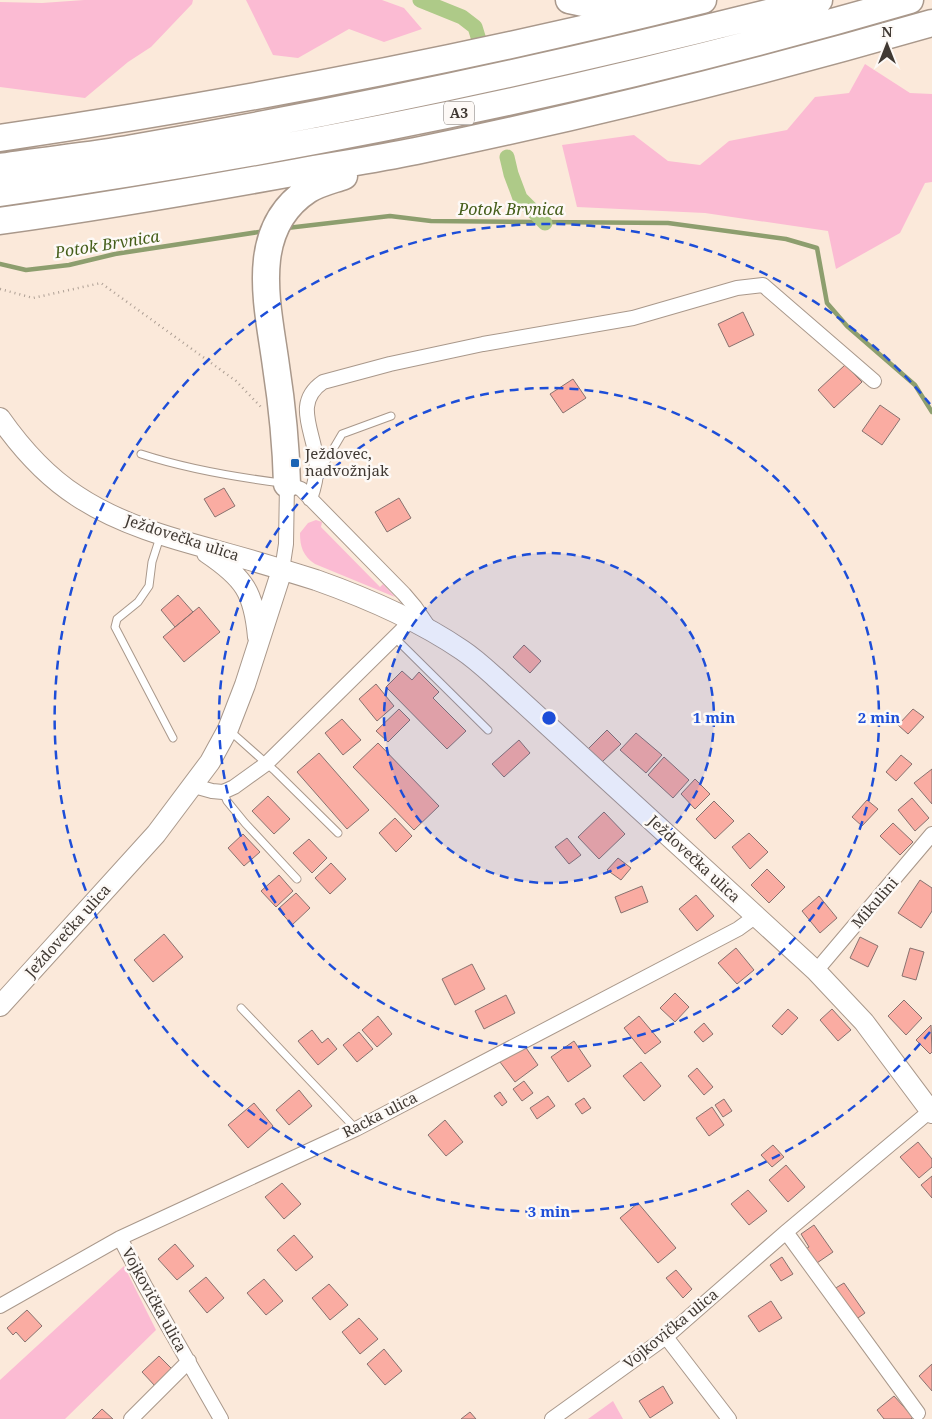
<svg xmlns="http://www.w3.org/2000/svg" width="932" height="1419" font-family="'Noto Serif',serif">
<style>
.green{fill:#fbbbd3}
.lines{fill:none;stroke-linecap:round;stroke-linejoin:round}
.stream{stroke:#8d9e6e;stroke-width:4.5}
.canal{stroke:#aeca88;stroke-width:15}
.building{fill:#faaca2;stroke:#88726f}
.lane-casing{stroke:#a9988b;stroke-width:9}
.street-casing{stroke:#a9988b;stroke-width:16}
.secondary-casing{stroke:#a9988b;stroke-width:22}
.highway-casing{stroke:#a9988b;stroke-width:29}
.path{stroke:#ad9f94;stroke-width:2.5;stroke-dasharray:1 4;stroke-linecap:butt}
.lane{stroke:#fff;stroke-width:7}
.street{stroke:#fff;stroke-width:14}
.secondary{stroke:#fff;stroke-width:20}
.highway{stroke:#fff;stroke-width:26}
.ring{fill:none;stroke:#1d4ed8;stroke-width:2.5;stroke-dasharray:9 6}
.poi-dot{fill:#1c64b4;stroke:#fdf9f6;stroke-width:2}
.labels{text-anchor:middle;stroke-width:5;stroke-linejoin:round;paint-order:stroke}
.shield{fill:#fdf9f6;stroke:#79736e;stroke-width:1}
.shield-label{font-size:14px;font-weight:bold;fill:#403933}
.poi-label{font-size:15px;fill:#403933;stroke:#fdf9f6;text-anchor:start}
.street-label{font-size:15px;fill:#403933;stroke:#fdf9f6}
.water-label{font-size:16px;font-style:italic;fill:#455e1a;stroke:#fdf9f6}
.centre{fill:#1d4ed8;stroke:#fdf9f6;stroke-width:2.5}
.ring-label{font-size:15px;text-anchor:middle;font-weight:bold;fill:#1d4ed8;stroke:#fdf9f6;stroke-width:5;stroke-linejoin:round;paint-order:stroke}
</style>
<rect width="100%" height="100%" fill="#fbe9da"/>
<path class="green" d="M84,0H193L192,4L151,47L128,62L85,98L0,87V2L42,3Z
M246,0H382L404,8L422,29L384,42L349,29L298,58L273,55Z
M865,64L910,93L932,94V182L925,183L900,233L836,269L828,231L705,213L577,207L562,145L634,135L668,161L700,165L729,141L787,130L815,97L849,93Z
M316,520L322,522L321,527L380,587L383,584L395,597L315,564C303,556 300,547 300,533L308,523Z
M124,1266L156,1330L65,1419H0V1380Z
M613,1401L623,1419H588Z"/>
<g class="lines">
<path class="stream" d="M287,228L390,216L431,221L668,223L786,239L817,248L827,303L847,326L915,385L932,412
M0,264L26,270L69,265L115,254L265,231"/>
<path class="canal" d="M420,0L462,17L475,27L479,40
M507,157L511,174L520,198L545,223"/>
</g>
<path class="building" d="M743,312L754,335L729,347L718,324Z
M845,365L862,382L834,408L818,390Z
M573,379L586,398L563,413L550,394Z
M880,405L900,419L882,445L862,431Z
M224,488L235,506L215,517L204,499Z
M399,498L411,518L387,532L375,512Z
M178,595L193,612L175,627L161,610Z
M199,607L220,632L184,662L163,637Z
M524,645L541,661L530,673L513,657Z
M402,671L412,680L419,672L439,692L433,698L466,731L447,749L386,687Z
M376,684L394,706L377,721L359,699Z
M399,709L410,720L388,742L376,731Z
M913,709L924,717L908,734L898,725Z
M342,719L361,740L343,755L325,733Z
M607,730L621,744L602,762L588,749Z
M636,733L662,755L646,773L620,750Z
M519,740L530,753L504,777L492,764Z
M378,743L439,806L414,830L353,767Z
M319,753L369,810L347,829L297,772Z
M901,755L912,764L896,781L886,772Z
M664,757L689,780L673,798L648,775Z
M932,769V804L914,783Z
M695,779L710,794L695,809L681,794Z
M268,796L290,819L274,834L252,811Z
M912,798L929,818L915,831L898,810Z
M867,800L878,809L862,826L852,817Z
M714,801L734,821L715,839L696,819Z
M604,812L625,834L599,859L578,837Z
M395,818L412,836L396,852L379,833Z
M893,823L913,842L900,855L880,836Z
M749,833L768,852L750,869L732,847Z
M243,834L260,852L244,866L228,848Z
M567,838L581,855L569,864L555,847Z
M309,839L327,858L312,873L293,853Z
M618,858L631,868L621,880L607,870Z
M331,863L346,879L330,894L315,878Z
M767,869L785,887L769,903L751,885Z
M279,875L293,891L276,907L261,891Z
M920,880L932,888V911L921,928L898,913Z
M642,886L648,902L621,913L615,897Z
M296,893L310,908L292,925L278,909Z
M696,895L714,916L697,931L679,909Z
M819,896L837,918L820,933L802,911Z
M164,934L183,957L153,982L134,960Z
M860,937L878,946L868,967L850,958Z
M736,948L754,970L737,984L718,963Z
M910,948L924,952L916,980L902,976Z
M472,964L485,989L455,1005L442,979Z
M675,993L689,1007L675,1022L660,1008Z
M506,995L515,1013L484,1029L475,1011Z
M904,1000L922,1018L906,1035L888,1016Z
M788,1009L798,1018L782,1035L772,1026Z
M832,1009L851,1030L838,1041L820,1020Z
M378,1016L392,1034L377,1047L362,1030Z
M639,1016L661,1042L645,1054L624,1028Z
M704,1023L713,1034L703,1042L694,1032Z
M931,1025L932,1052L930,1054L916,1040Z
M312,1030L322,1043L328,1038L337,1049L318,1065L298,1041Z
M359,1032L373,1049L357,1062L343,1045Z
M574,1041L591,1066L568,1082L551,1057Z
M524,1045L538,1065L515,1082L500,1062Z
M641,1062L661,1086L644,1101L623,1076Z
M697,1068L713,1087L704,1095L688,1076Z
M524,1081L533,1093L522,1101L513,1089Z
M299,1090L312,1106L289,1125L276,1110Z
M500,1092L507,1102L502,1106L494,1096Z
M548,1096L555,1106L537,1119L530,1108Z
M584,1098L591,1108L582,1114L575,1104Z
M724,1099L732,1111L723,1117L715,1105Z
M254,1103L273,1126L248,1148L228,1125Z
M712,1107L724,1125L709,1136L696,1118Z
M445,1120L463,1142L446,1156L428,1135Z
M918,1142L932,1159V1167L919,1178L900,1157Z
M773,1145L784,1157L772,1167L761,1155Z
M786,1165L805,1187L788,1202L769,1180Z
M932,1176V1198L921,1185Z
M282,1183L301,1204L284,1219L265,1197Z
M748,1190L767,1211L749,1225L731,1204Z
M638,1203L676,1248L658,1263L620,1218Z
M814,1225L833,1252L814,1265L804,1250L809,1247L801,1234Z
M294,1235L313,1257L296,1271L277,1250Z
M175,1244L194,1266L177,1280L158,1259Z
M782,1257L793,1274L781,1281L770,1265Z
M676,1270L692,1289L683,1298L666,1278Z
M206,1277L224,1298L207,1313L189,1291Z
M264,1279L283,1301L266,1315L247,1293Z
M844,1283L865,1313L855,1320L834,1289Z
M329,1284L348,1305L330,1320L312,1298Z
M771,1301L782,1318L759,1332L748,1316Z
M27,1310L42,1326L25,1342L16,1332L13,1335L7,1328Z
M359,1318L378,1339L360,1354L342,1332Z
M384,1349L402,1371L385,1385L367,1364Z
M159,1356L174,1371L156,1387L142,1372Z
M932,1364V1391L919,1376Z
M663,1386L673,1403L650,1418L639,1401Z
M894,1396L913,1417L911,1419H884L877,1410Z
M102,1409L113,1419H92Z
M470,1412L476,1419H461Z"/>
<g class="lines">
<g class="lane-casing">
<path id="lane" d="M141,454C187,469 234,477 282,483
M317,471L322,468L342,434L391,416
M160,537L152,562L149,586L138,602L117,619L115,627L173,738
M394,637L488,730
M230,731L275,771L338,833
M223,792L227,801L245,823L297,879
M241,1008L356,1129"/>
</g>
<g class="street-casing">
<path id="street" d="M310,499C315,485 318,472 316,457C312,428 294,402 323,382L390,364L483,344L633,318L737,288L763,285L874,381
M282,570L286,544L287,484L301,489L404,594L415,607L430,629
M194,786L212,791L223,792L234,787L266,764L402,630L409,619
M816,971L932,834
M786,1232L918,1413
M120,1238L145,1286L221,1419
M0,1306L120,1238L356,1129L738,929L756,916
M666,1337L729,1419
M131,1419L189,1361
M552,1419L666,1337L786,1232L930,1111"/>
</g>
<g class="secondary-casing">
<path id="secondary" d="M0,418C21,448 46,476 77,496C119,524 170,538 218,551C251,560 284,570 316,580C367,598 418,620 462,650C474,658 485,668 495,677L816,971L864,1022L932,1113
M207,553C244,578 254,592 258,637
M0,1006L156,834L210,762L228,729L245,685L282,570"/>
</g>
<g class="highway-casing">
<path id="highway" d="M569,0L588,4H641
M0,138C236,103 471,58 703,0
M0,167C44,160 89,156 133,148C364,108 592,58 819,0
M0,193C307,149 612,87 910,0
M0,221C100,207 199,190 298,172C337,165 377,159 416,151C589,115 762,72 932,23
M287,484C286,444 282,405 276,366C268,306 247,230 308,190C319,183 333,180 344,176"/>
</g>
<path class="path" d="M0,289L33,298L101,283L236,381L261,407"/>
<use href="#lane" class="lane"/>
<use href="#street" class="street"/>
<use href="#secondary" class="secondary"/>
<use href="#highway" class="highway"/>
</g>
<circle cx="549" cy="718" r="165" fill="#1d4ed8" fill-opacity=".12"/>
<g class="ring">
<circle cx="549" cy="718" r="165"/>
<circle cx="549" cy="718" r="330"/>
<path d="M930 1032A494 494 0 1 1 930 404"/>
</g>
<rect class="poi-dot" x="290" y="458" width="10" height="10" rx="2.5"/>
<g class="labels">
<rect class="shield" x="444" y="101.5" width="30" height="23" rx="4"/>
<g class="shield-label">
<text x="459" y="118">A3</text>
</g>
<g class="poi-label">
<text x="305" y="459">Ježdovec,<tspan x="305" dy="17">nadvožnjak</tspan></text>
</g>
<g class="street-label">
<text transform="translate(182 538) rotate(18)" y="5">Ježdovečka ulica</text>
<text transform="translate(694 859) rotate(43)" y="5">Ježdovečka ulica</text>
<text transform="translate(875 903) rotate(-49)" y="5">Mikulini</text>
<text transform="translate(68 931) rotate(-48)" y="5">Ježdovečka ulica</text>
<text transform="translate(380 1115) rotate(-27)" y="5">Racka ulica</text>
<text transform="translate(154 1300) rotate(61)" y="5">Vojkovička ulica</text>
<text transform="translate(671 1329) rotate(-39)" y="5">Vojkovička ulica</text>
</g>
<g class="water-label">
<text x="511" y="215">Potok Brvnica</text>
<text transform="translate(107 244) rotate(-9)" y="6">Potok Brvnica</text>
</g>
</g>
<circle cx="549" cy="718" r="8" class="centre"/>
<g class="ring-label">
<text x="714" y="723">1 min</text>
<text x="879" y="723">2 min</text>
<text x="549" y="1217">3 min</text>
</g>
<g transform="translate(887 45)" stroke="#fdf9f6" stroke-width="4" paint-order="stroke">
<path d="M0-4L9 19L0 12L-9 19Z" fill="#403933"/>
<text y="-8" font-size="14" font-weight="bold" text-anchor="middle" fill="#403933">N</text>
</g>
</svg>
